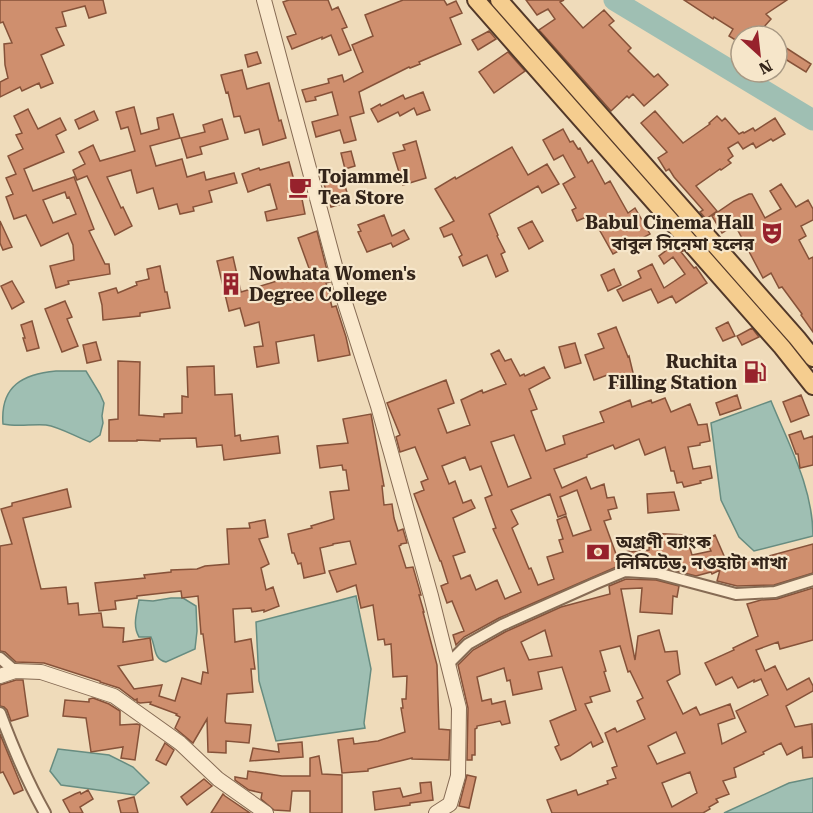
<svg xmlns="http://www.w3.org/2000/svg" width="813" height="813" font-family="'Roboto Serif','Noto Sans Bengali',serif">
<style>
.water{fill:#9fbfb3;stroke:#678c80;stroke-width:1.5}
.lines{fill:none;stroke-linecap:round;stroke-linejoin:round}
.river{stroke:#9fbfb3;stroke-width:21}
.building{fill:#cf8f6e;stroke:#865239;stroke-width:1.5;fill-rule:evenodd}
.minor-casing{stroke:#866b54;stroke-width:14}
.tertiary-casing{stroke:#866b54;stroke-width:16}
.primary-casing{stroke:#533929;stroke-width:20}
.minor{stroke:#fae9cd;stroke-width:10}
.tertiary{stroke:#fae9cd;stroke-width:14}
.primary{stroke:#f5cd8f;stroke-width:16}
.labels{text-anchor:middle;stroke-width:4.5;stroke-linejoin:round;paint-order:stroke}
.poi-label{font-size:18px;font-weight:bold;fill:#34251a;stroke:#f6e6ca;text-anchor:start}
</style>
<rect width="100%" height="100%" fill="#efdbba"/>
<path class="water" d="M56,371H86L100,394L104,403L102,416L103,423L100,435L90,442C76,437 60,427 46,425C31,424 17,427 3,424C0,385 24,374 56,371Z
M771,401C789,445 813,488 813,536L754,551L739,537L721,500L711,423Z
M356,596L371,669L364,723L365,728L276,741L259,681L256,622Z
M171,598H183L196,606L197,631L195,649L166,662C153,659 156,647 151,637H139C132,625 137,613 139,600L153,601Z
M58,749L109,755L133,767L149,783L135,795L61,785L50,771Z
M813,778V813H724L789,783Z"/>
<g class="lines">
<path class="river" d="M614,0L813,120"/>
</g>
<path class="building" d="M0,0H103L106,13L89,18L85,6L62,12L66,26L56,28L64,45L41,55L53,83L41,88L39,83L22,91L20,87L0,97V82L8,78L5,65L4,44L12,43L3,22L0,23Z
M289,0H328L332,10L338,7L347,27L342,29L351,50L339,55L331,35L322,39V37L292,49L287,37L296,34L283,2Z
M403,0H444L447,5L456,1L462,13L450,18L461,44L419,62L420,64L410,68L409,67L359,92L364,113L350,117L356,140L344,143L340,130L316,137L312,122L338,115L332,92L315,97L316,100L306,102L302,90L329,83L328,79L342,75L344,82L363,72L352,45L373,36L365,15Z
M526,0H564L560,2L583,28L604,10L614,21L609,25L631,48L628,51L654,77L658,74L668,85L644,106L633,94L629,98L627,96L611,111L539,30L555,19L548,9L537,15Z
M684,0H787L766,14L771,19L763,28L765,30L760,36H741L737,41L729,36L733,29L714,17L713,19Z
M489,31L496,39L478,50L472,40Z
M777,42L811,64L806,72L777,54Z
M257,52L261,63L248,67L245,55Z
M508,52L525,71L494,93L479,72Z
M242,70L247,89L269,83L279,121L281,120L286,138L263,145L259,129L245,133L240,116L234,117L228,92L226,93L221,75Z
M423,92L430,110L417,115L414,108L400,116L398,112L378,122L371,109L380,104L381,106L403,95L405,99Z
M134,107L141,134L159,129L157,118L173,114L180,138L150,146L156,166L182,159L187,177L204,172L206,180L234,173L237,183L209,191L212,202L193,207L194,211L180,214L177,204L159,209L153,188L137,193L131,170L107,177L121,208L123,207L132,226L115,235L87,176L77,180L73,170L85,164L79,152L93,145L100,161L135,151L128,127L121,129L116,112Z
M28,109L38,129L60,118L66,130L56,135L64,152L24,169L33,191L74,177L94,229L89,231L105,264H109L110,274L68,281L69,284L56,288L50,266L74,260L73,245L68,233L41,246L26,215L14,219L6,197L13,194L6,178L16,174L8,156L23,149L16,135L22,133L14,116ZM65,192L67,198L69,197L76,214L53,223L43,200Z
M94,111L98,120L79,129L75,120Z
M655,111L683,143L710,124L709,123L717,116L722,121L725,118L739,134L743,132L744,133L753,128L755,131L775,118L785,134L773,141L771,139L756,148L753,143L743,149L738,142L728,148L733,156L728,160L731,163L721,170L720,169L696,186L717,211L706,219L700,212L703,210L674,177L669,169L666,171L658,158L667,152L641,123Z
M222,119L228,139L200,147L202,154L187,158L181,138L205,132L203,125Z
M563,129L570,142L573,141L578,149L580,148L588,163L592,160L605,184L610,181L628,213L635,208L650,234L613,254L591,215L577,221L572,210L576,208L563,184L575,177L563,155L554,160L543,140Z
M416,141L426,178L403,185L393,153L405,150L403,145Z
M512,147L528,175L547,164L559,184L542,193L538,186L489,214L498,235L497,236L505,252L501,254L508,271L496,277L487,255L463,266L459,257L462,255L452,234L444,237L440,228L454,221L435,189L455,177L456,179Z
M351,151L355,166L345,169L341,153Z
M289,162L295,184L301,182L304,193L301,194L305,214L267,221L265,212L277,209L270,184L248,192L242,174L259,168L260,170Z
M343,179L348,196L343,198L345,203L331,207L324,184Z
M781,184L796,207L808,200L813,209V220L801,226L806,236L799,240L809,259L813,257V332L801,315L802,314L782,287L779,288L771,273L763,278L735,225L722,233L712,216L734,201L749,194H752L765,218L781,209L770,191Z
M384,215L392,236L404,230L409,239L393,247L391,243L367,252L358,232L361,231L358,225Z
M0,221L12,247L3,250L0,243Z
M532,221L543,241L529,249L518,228Z
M317,231L330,282L326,283L332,307L336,306L346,337L350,355L318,361L314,335L276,342L279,363L257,367L254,347L263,346L259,322L245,326L240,308L229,311L217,261L233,257L241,292L310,271L298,238Z
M676,243L683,251L681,252L694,268L696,267L707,283L676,303L672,296L658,303L651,289L623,301L617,290L641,278L638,271L652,264L664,288L685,274L673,257L664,264L659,256Z
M160,266L165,292H167L170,308L140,313V316L103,320L102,305L99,293L116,288L118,293L137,285L136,282L149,279L147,269Z
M614,269L621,285L608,291L601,275Z
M12,281L24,302L12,309L1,286Z
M65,301L72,317L67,319L78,346L62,352L45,309Z
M32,321L39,348L27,351L23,338H25L21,325Z
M728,322L735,336L723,341L716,328Z
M616,327L628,357L629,356L635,381L613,387L610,374L594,380L585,355L604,348L598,334Z
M752,328L759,337L742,345L737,336Z
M96,342L101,360L87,363L83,345Z
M575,343L581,363L565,368L559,347Z
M499,350L505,361L511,359L520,376L524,374L525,376L544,367L550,378L529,389L537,409L531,411L546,451L565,444L563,436L604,422L600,412L630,400L632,407L651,400L652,403L665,398L671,412L690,404L698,425L707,424L710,441L700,443V445L688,447L693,469L710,466L712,478L700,481L701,483L684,487L682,482L677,483L674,471H671L665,447L645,455L639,439L615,449L613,445L587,455V457L554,469L562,488L586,477L591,489L604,484L607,498L614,497L617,508L608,510L611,519L604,521L616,554L629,551L630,552L649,550L650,533L686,535L692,555L711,551L706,539L715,535L725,558L742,560L769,556L813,544V573L774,585L737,586L717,581L720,570L712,574L711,572L696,576L658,566L623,564L499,618L464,637L456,645L453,635L464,631L452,601L447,603L441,586L448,583L441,561H440L414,494L424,490L421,482L428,479L415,447L400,452L396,437L400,435L387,403L446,380L454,403L438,409L447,433L470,425L461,400L482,390L483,393L506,384L491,354ZM514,435L531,478L508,487L491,442ZM465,457L470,470L481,466L492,495L485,498L496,528L493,529L521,592L505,599L497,580L476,590L470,575L461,579L453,556L465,552L453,518L475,508L471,500L463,503L455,481L449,484L442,466ZM577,490L591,530L573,536L566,516L557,520L563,539L559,540L563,552L547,557L554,579L538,585L531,568L529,569L512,528L518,524L511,510L550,494L558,517L566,514L560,497Z
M118,361L140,362L139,415L164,417V414L182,413V396L188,397L187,367L214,366L215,395L232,394L235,436L240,435L241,441L278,436L280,453L224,460L222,445L197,447L196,438L160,439V441L137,440V441H109V420L118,419Z
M737,395L741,408L720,415L716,403Z
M801,395L809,415L791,422L783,402Z
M371,414L384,486H382L384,505L392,504L394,518L398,531L403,529L407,543L401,544V545L399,546L406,568L413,567L421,595H419L424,612H423L437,665L439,729L450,730L449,760L412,759V758L368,769V771L342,773L338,740L353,738L354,744L378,741L405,732L401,708H403L402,699H406L407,676L393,677L391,644L385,645L384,639L378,640L373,605L361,608L356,585L337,592L329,571L356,564L350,541L333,544V545L320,548L325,573L304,578L301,563L298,564L294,553H292L288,534L312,528L311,526L334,519L330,492L349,490L346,470H343L342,465L320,468L317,446L348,443L343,419Z
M801,431L804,439L813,436V465L800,468L798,454H796L789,435Z
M67,489L71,507L23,518L41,589L66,587L68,604L78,603L79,615L101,613L103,627L124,628L123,642L150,638L153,660L118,666L134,689L162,685L159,696L175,701L182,678L201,684L203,672L208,673L203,634H201L198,596L182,598L181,591L137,596V598L115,601L116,609L99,611L95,583L145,578L144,575L171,572V570L197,569L205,566L229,564L227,529L250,528L249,523L265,520L268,537L259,539L269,564L261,568L266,590L273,587L279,606L264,612V610L252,612L251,608L233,609L235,642L251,639L255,669H251L253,692L227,694L225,721L226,723L251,725L249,743L226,741V753L208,752L207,719L193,743L175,728L180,717L176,715L177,714L150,704L151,702L140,703L137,702V699L135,700L119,688L100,682V681L44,663L16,662L5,652L0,651V546L12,544L1,509L12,506V503Z
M674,492L679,510L648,513L647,494Z
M626,579L656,580L679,586L677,597L673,596L672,614L640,612L642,588L621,589L635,660L638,636L659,630L665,652L677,651L680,674L667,681L683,714L696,707L700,715L730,704L735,718L718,724L722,744L746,732L736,711L768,695L761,679L754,682V680L738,688L732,677L716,685L705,663L734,650L733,648L758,636L747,604L761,600L777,599L813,588V640L780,649L778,642L756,650L765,671L775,666L787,690L809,678L813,686V691L786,706L795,727L812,724L813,757L803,758L802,747L787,755L781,743L763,752L764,754L734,768L736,777L723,781L729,794L716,799L718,802L709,807L710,809L703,813H552L547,800L576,790L578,795L608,784L607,781L616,778L612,768L617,766L605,733L615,728L617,732L645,719L637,701L643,698L630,671L628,672L620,646L600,651L606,671L604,672L610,691L590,697L592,702L585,704L603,742L593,747L591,742L570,756L561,760L555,747L559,745L550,721L576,710L562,667L538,672L542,689L513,695L510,680L507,681L504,668L477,677L482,701L491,699L492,704L505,701L510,723L502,725L500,721L477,726V728L475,729V755H472V760H467L468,708L458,665L473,650L505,632L561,607L610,594L609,586ZM545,630L552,656L529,660L521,642ZM676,732L685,753L657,764L648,746ZM690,772L697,793L672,807L662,783Z
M16,680H23L28,716L11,721L7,710L4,707L0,706V685Z
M93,698L109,704L120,711V725L137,724L140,725L135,760L121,758L123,747L91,752L86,718L63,716L65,700L89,702V699Z
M0,734L23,790L14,794L3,772L0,773Z
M302,742L303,757L250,761L253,748L279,752L278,744Z
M165,743L174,750L166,765L156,760Z
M319,756L322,774L342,775V813H310V791H292L290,811L274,810L261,799L262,793L249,790L235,780V777L247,779L248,771L282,776H310V758Z
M467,775L476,777L469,808L459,806Z
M204,779L212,786L187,805L181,797Z
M431,782L433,800L410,803V805L375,810L373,792L400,788L403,797L421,793L420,783Z
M88,790L93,799L80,807L83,813H70L63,800L75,794L80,792L81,794Z
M223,794L225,796L250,813H211Z
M134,797L138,813H121L118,801Z"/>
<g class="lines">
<g class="minor-casing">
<path id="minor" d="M0,658L15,671
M448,664L468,644L502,625L594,584L625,571L657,573L736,594L775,592L813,580
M0,713C13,748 27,781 45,813"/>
</g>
<g class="tertiary-casing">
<path id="tertiary" d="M264,0L345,303L378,406L431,596L459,708L458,776L450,804L436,813
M0,676L15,671L41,672L114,696L180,743L218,779L266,813"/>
</g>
<g class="primary-casing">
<path id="primary" d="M476,0L782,347L813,386
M499,0L797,338L813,358"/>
</g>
<use href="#minor" class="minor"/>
<use href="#tertiary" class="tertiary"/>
<use href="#primary" class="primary"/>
</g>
<defs>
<g id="cafe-bare" transform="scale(1.8)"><path d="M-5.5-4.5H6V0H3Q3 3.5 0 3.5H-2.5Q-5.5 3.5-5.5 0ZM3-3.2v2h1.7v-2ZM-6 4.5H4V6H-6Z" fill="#97222c" stroke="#f6e6ca" stroke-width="2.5" paint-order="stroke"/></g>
<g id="theatre-bare" transform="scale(1.8)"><path d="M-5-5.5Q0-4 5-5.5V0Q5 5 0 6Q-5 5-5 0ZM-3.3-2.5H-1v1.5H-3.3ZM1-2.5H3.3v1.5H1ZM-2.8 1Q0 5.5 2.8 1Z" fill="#97222c" stroke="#f6e6ca" stroke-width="2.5" paint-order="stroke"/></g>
<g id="building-bare" transform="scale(1.8)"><path d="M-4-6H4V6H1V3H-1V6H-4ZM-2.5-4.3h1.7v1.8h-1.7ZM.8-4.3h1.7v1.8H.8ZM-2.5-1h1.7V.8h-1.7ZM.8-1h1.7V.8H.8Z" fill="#97222c" stroke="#f6e6ca" stroke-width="2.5" paint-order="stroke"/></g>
<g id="fuel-bare" transform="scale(1.8)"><path d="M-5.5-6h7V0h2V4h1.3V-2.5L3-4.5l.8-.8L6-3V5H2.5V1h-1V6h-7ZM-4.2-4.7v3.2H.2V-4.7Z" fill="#97222c" stroke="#f6e6ca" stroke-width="2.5" paint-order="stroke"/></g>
<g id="bank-bare" transform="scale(1.8)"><path d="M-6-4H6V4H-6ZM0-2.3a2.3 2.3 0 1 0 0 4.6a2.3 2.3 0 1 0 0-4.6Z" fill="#97222c" stroke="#f6e6ca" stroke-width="2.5" paint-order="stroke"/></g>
</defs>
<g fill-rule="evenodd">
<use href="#cafe-bare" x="300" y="187"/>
<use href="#theatre-bare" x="772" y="233"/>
<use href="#building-bare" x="231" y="284"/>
<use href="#fuel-bare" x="755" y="372"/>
<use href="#bank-bare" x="598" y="552"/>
</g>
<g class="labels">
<g class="poi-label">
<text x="318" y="183">Tojammel<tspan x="318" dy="21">Tea Store</tspan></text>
<text x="754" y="229" text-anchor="end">Babul Cinema Hall<tspan x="754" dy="21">বাবুল সিনেমা হলের</tspan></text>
<text x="249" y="280">Nowhata Women's<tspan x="249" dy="21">Degree College</tspan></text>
<text x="737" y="368" text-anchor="end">Ruchita<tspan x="737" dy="21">Filling Station</tspan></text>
<text x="616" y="548">অগ্রণী ব্যাংক<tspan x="616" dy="21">লিমিটেড, নওহাটা শাখা</tspan></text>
</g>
</g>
<g transform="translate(759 54) rotate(153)"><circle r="28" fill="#f6e6ca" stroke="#a89984" stroke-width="1.5"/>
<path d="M0-4.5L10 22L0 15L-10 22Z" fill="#97222c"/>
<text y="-9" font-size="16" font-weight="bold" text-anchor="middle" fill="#34251a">N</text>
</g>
</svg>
